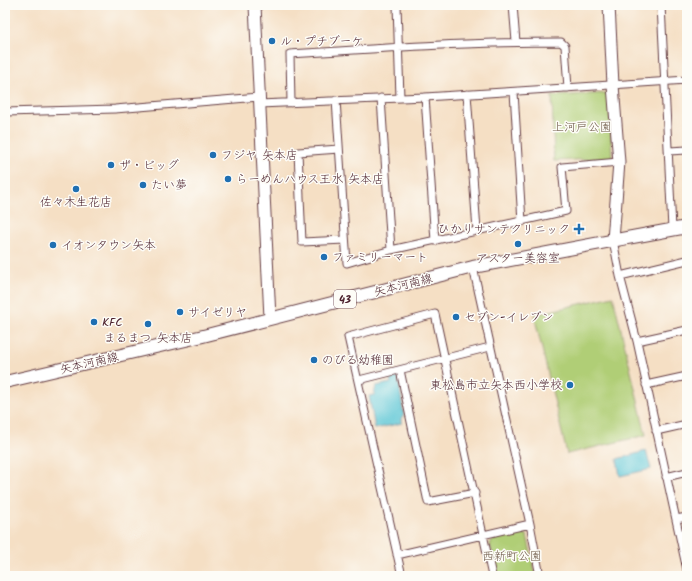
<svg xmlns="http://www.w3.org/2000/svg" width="692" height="581" font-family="Kalam,'Klee One',sans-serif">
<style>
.green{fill:#b0ce76;stroke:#7d7650}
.water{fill:#5bc6d5;stroke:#527280}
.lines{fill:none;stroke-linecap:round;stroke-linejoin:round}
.street-casing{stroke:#643c42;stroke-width:9}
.secondary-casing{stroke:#643c42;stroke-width:13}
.primary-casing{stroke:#643c42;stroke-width:14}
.street{stroke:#fff;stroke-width:7}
.secondary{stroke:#fff;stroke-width:11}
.primary{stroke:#fff;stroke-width:12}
.poi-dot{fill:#1f6fb2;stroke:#fdfcf7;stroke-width:1.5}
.labels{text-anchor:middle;stroke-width:3;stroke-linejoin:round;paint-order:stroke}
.shield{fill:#fdfcf7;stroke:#806168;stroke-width:1}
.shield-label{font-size:11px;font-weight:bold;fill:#4a1f2b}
.poi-label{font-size:12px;fill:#4a1f2b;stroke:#fdfcf7;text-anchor:start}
.park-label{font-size:12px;fill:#695442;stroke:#fdfcf7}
.street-label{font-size:12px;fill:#4a1f2b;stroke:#fdfcf7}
</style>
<rect width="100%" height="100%" fill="#fdfcf7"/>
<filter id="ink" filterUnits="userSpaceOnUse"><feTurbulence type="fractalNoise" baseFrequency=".025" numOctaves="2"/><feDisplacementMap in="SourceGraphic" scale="8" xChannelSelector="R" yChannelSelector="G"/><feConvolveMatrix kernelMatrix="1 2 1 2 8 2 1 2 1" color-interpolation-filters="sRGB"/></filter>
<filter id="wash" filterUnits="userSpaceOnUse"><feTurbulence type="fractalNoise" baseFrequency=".012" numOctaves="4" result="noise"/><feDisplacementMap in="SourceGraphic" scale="16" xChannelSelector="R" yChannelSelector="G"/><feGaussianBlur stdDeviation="0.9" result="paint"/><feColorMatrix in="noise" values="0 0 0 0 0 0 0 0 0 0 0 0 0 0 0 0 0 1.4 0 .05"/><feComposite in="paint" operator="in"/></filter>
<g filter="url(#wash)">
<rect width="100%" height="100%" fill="#f5dfc4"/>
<path class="green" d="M609,93L612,158L554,161L552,96Z
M613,296L646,435L567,454L534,315Z
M521,532L527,535L536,576H497L490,544L493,539Z"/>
<path class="water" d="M398,377L404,416L402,418V423L375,429L369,396L374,395L376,386L391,383L390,379Z
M646,451L651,469L620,476L617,459Z"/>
</g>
<g filter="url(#ink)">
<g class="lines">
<g class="street-casing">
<path id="street" d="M397,5L400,98
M513,5L516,42
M661,5L672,229
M514,92L522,222
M467,94L477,230
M425,97L435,241
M381,98L391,250
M336,100L347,263L391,250L566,211L562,167L619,162
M291,103L290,54C381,48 471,42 561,42L565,46L568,88
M259,104L425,97L687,80
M5,112L115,109L259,97
M339,149L298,152L302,242L345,240
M669,151L687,150
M613,240L620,276L637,341L687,570
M473,267L530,524L540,576
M620,276L687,260
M637,341L687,330
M400,370L428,502L475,493
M359,380L490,347
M646,385L687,376
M656,431L687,424
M666,477L687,472
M676,519L687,517
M397,555L530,524
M402,576L348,337L435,314L492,576"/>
</g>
<g class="secondary-casing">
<path id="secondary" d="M255,5L270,318
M609,5L613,85L619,162L613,240"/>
</g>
<g class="primary-casing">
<path id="primary" d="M5,382L203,336L473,267L627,238L687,227"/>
</g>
<use href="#street" class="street"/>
<use href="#secondary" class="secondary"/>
<use href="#primary" class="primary"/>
</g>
</g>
<g class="poi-dot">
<circle cx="272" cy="41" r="4"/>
<circle cx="213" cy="155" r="4"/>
<circle cx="111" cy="165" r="4"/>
<circle cx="228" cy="179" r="4"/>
<circle cx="143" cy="185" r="4"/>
<circle cx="76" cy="189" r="4"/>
<path d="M577 223h4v4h4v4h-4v4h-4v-4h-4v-4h4z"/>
<circle cx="518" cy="244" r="4"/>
<circle cx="53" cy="245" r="4"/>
<circle cx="324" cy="257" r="4"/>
<circle cx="180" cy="312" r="4"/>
<circle cx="456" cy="317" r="4"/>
<circle cx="94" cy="322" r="4"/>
<circle cx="148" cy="324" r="4"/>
<circle cx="314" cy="360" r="4"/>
<circle cx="570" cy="385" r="4"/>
</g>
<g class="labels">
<rect class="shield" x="334" y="290" width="22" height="18" rx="3"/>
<g class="shield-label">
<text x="345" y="303">43</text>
</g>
<g class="poi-label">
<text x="280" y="45">ル・プチブーケ</text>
<text x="221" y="159">フジヤ 矢本店</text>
<text x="119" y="169">ザ・ビッグ</text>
<text x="236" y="183">らーめんハウス王水 矢本店</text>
<text x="151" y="189">たい夢</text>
<text x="76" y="206" text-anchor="middle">佐々木生花店</text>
<text x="570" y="233" text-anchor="end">ひかりサンテクリニック</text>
<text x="61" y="249">イオンタウン矢本</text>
<text x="332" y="261">ファミリーマート</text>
<text x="518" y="262" text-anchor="middle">アスター美容室</text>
<text x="188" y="316">サイゼリヤ</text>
<text x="464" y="321">セブン-イレブン</text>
<text x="102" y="326">KFC</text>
<text x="148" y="342" text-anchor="middle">まるまつ 矢本店</text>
<text x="322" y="364">のびる幼稚園</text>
<text x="562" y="389" text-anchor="end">東松島市立矢本西小学校</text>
</g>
<g class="park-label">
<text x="582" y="131">上河戸公園</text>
<text x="512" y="560">西新町公園</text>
</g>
<g class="street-label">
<text transform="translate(403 285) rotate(-14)" y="4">矢本河南線</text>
<text transform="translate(89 363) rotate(-13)" y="4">矢本河南線</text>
</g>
</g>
<rect width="692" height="581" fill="none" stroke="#fdfcf7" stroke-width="20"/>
</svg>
